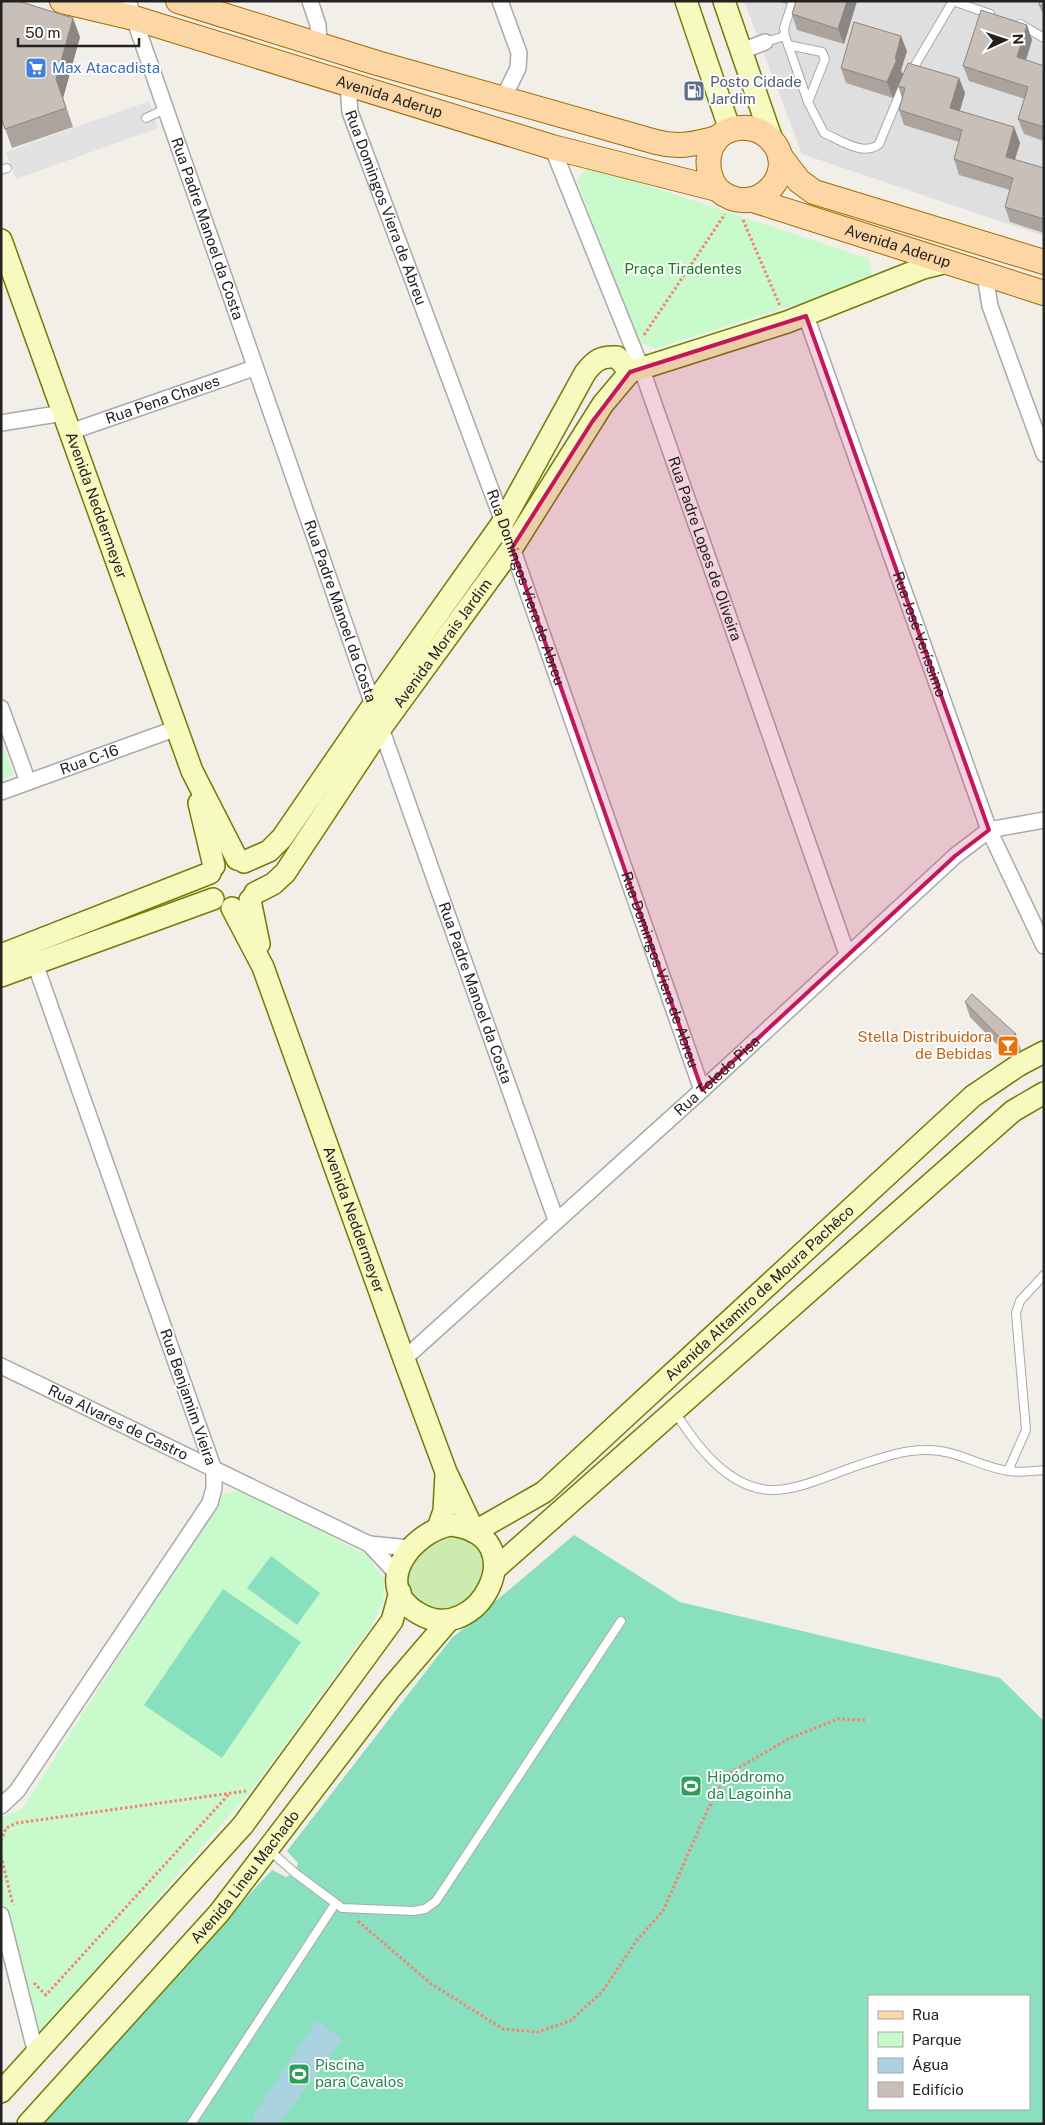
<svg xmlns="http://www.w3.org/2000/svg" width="1045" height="2125" font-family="'Public Sans',sans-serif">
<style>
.residential{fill:#e0dfdf}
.grass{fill:#cdebb0}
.park{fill:#c8facc}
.pitch{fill:#88e0be;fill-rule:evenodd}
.parking{fill:#e2e2e2}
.water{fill:#aad3df}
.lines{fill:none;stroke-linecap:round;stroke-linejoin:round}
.lane-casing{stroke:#a9a9a9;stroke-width:10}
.street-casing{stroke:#a9a9a9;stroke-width:18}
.secondary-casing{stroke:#707d05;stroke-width:24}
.primary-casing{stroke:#a06b00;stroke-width:26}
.path{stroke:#fa8072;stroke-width:3;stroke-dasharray:2.5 2.5;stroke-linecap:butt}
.lane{stroke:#fff;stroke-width:8}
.street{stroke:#fff;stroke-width:15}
.secondary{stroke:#f7fabf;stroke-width:21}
.primary{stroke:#fcd6a4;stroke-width:24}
.wall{fill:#aba49e}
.shaded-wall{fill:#8b8681}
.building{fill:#c7bfb8;stroke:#8b8681}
.marked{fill:#c2185b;fill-opacity:0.2;stroke:#c2185b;stroke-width:4;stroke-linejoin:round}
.labels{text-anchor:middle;stroke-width:4;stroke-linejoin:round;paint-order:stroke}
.shop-label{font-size:15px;fill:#366cbe;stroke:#fff;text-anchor:start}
.service-label{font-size:15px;fill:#4e5e75;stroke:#fff;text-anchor:start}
.street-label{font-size:15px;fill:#222;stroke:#fff}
.park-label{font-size:15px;fill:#0c8416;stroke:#fff}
.food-label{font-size:15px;fill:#c56008;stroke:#fff;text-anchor:end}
.leisure-label{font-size:15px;fill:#27864d;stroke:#fff;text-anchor:start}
</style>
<rect width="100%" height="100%" fill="#f2efe9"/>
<path class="residential" d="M744,1H1044V236L802,154Z"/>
<path class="grass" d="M464,1533L488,1557L479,1590L448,1613L408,1599L404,1561L427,1539Z"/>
<path class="park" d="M588,166L869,259L873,280L657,348L636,342L577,180Z
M1,740L14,775L1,780Z
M238,1490L367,1555L384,1579L383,1602L372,1625L250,1792L38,2035L34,2034L1,1902V1818L22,1809L222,1495Z"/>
<path class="pitch" d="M574,1535L680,1602L1000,1678L1044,1721V2124H36L272,1870L286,1877L295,1873L298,1863L287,1851L451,1639ZM869,1996H1029V2109H869Z
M271,1556L320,1593L297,1625L247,1588Z
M223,1589L301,1642L222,1758L144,1705Z"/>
<path class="parking" d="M149,101L158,128L16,179L6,152Z"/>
<path class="water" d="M317,2020L342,2040L279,2124H254L253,2116Z"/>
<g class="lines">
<g class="lane-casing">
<path id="lane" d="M793,1L784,28L785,36L808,102L824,133C840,140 864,157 879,144L904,84
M1020,24L1044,38
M765,42L785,36
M788,45L822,52L825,59L808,102
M911,72L953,1L990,14
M146,118L165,109
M1,170L7,168
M675,1412C696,1445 728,1489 772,1490C800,1490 832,1474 859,1465C881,1458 902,1450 925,1450C957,1449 981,1468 1010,1471C1021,1473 1033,1471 1044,1470
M1008,1471L1026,1430L1016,1313L1020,1301L1044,1275
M269,1850L295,1873L342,1908L413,1911L425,1909L436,1901L621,1621
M191,2124L335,1904"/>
</g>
<g class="street-casing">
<g id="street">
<path id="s1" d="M128,1L381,728L556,1220"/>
<path d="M310,1L318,25L319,44"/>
<path d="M500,1L519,53L518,68L503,99"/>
<path d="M742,51L765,42"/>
<path id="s2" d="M348,85L350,112L503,522L702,1090"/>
<path id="s3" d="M552,147L642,370L847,954"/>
<path d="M985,275L990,306L1044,454"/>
<path id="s4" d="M806,316L989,830L1044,946"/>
<path d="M1,423L63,413"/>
<path id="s5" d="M70,432L254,368"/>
<path d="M1,708L28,782"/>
<path id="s6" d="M1,792L177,728"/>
<path id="s7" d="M404,1359L702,1090L955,856L989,830L1044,820"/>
<path id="s8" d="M1,1366L369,1544L397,1574"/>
<path d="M369,1544L410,1548"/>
<path d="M1,1806L17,1791L210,1503L214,1488V1470L32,955"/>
<path d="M1,1915L36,2054"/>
</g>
</g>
<g class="secondary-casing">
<g id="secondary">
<path d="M686,1L730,130"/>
<path d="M724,1L772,140"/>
<path id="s9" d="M1,240L192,771L237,859"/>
<path d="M630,372L787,322L923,268L947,262"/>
<path d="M199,803L214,866"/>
<path d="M244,862L269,851L282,838L374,704L503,522L585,373C595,360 601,356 617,357L630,372"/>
<path id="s10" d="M255,893L273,884L285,873L381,728L512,548L603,404L630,372"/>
<path d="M250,900L259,944"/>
<path id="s11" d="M232,908L263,967L404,1359L446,1472L474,1531"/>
<path d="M1,955L210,873"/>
<path d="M1,976L213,899"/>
<path d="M450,1525C538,1534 478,1650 418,1613C371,1585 411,1533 450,1525Z"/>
<path d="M438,1528L444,1511L446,1474"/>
<path id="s12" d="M474,1532L544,1492L973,1096L1019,1065L1044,1052"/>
<path d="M495,1569L1013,1111L1044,1093"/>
<path d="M1,2092L243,1825L392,1621L400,1592"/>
<path id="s13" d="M28,2124L219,1913L390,1689L449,1620"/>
</g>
</g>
<g class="primary-casing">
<g id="primary">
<path id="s14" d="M62,1L134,18L552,147L717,189C757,224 804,168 768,137C758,128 746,126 733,129C705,137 703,169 717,189"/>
<path d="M178,1L377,63L656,142C678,148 695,144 717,138"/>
<path d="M780,156L799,181L814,192L1044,262"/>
<path id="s15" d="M753,200L1044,293"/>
</g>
</g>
<path class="path" d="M743,220L780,306
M644,335L725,214
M1,1841L6,1828L17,1823L246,1791
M1,1856L13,1905
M358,1921L430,1983L503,2029L538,2032L570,2021L602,1992L637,1940L663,1911L707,1811L726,1775L790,1738L838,1719L865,1720
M34,1983L46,1995L230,1793"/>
<use href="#lane" class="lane"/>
<use href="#street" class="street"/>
<use href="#secondary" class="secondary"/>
<use href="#primary" class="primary"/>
</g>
<path class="wall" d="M778,1H787L786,4Z
M795,1H857L844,44L797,30L792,14L795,3Z
M1044,1V17L1039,5Z
M1027,25L1032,40L1026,60L1044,66V141L1024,134L1018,119L1025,99L969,81L963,66Z
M80,37L63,98L73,127L12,148L1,117Z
M907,51L901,70L903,75L959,78L965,93L960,111L1014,127L1020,143L1015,160L1044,168V233L1010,222L1005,207L1010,190L959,175L954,159L959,142L904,125L899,110L902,98L898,86L893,98L846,83L841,68Z
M965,1002L1016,1034L1021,1050L1009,1057L970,1017Z"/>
<path class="shaded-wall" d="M847,1H857L844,44L838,29Z
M73,18L80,37L63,98L73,127L56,79Z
M1027,25L1032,40L1022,73L1017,57Z
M901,36L907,51L901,70L903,75L893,98L887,82Z
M959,78L965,93L956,123L950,108Z
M1014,127L1020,143L1011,172L1006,157Z"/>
<path class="building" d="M1,1H18L73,18L56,79L66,108L5,129L1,117Z
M796,1H847L838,29L792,14Z
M1040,1H1044V6L1039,5Z
M981,10L1027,25L1017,57L1044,66V127L1018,119L1028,87L963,66Z
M854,22L901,36L895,59H897L887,82L841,68Z
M908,63L959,78L950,108L1014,127L1006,157L1044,168V219L1005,207L1013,178L954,159L962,130L899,110L905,88L898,86Z
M972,994L1016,1034L1003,1041L965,1002Z"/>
<path class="marked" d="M806,316L989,830L955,856L702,1090L512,548L592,422L630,372Z"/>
<defs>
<g id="supermarket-square" transform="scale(1.125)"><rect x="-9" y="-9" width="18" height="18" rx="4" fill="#3f7fe0" stroke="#fff"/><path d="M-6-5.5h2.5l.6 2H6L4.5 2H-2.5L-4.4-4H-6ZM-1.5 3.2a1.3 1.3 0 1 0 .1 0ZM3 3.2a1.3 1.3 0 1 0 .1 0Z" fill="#fff"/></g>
<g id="fuel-square" transform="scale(1.125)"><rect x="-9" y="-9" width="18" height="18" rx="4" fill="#5c6f8a" stroke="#fff"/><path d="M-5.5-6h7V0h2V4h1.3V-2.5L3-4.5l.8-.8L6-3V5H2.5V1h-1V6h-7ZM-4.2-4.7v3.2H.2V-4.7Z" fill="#fff"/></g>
<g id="bar-square" transform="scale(1.125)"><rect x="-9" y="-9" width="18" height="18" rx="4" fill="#e8710a" stroke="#fff"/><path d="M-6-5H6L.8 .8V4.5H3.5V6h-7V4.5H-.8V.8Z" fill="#fff"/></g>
<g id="stadium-square" transform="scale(1.125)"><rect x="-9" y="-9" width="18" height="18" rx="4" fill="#2e9e5b" stroke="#fff"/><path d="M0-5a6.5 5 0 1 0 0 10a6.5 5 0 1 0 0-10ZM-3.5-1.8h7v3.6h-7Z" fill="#fff"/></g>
</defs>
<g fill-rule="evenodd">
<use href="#supermarket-square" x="36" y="68"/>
<use href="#fuel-square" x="694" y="91"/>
<use href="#bar-square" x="1008" y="1046"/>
<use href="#stadium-square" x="691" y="1786"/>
<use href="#stadium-square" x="299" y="2074"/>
</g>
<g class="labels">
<g class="shop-label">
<text x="52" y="73">Max Atacadista</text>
</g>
<g class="service-label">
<text x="710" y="87">Posto Cidade<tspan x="710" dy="17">Jardim</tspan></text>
</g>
<g class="street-label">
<text dy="5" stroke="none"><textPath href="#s14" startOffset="341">Avenida Aderup</textPath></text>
<text dy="5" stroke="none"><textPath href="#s2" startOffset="129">Rua Domingos Viera de Abreu</textPath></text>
<text dy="5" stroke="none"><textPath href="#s1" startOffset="241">Rua Padre Manoel da Costa</textPath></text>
<text dy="5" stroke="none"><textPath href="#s15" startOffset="152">Avenida Aderup</textPath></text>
<text dy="5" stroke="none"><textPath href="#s5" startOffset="98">Rua Pena Chaves</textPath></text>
<text dy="5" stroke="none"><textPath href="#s9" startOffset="282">Avenida Neddermeyer</textPath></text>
<text dy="5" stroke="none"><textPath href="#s3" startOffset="430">Rua Padre Lopes de Oliveira</textPath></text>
<text dy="5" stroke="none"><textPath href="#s2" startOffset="534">Rua Domingos Viera de Abreu</textPath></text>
<text dy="5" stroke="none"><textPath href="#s1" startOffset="646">Rua Padre Manoel da Costa</textPath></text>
<text dy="5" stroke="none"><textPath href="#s4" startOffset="338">Rua José Veríssimo</textPath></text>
<text dy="5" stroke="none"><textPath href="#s10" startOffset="315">Avenida Morais Jardim</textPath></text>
<text dy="5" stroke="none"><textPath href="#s6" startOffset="94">Rua C-16</textPath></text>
<text dy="5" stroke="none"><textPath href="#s2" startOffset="939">Rua Domingos Viera de Abreu</textPath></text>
<text dy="5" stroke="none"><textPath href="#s1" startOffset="1051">Rua Padre Manoel da Costa</textPath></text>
<text dy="5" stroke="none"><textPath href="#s7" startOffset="422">Rua Toledo Pisa</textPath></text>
<text dy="5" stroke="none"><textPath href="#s11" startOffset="335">Avenida Neddermeyer</textPath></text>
<text dy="5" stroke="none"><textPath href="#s12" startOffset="374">Avenida Altamiro de Moura Pachêco</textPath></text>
<text transform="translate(188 1397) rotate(71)" y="5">Rua Benjamim Vieira</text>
<text dy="5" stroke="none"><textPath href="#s8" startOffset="130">Rua Alvares de Castro</textPath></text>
<text dy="5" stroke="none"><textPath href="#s13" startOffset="329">Avenida Lineu Machado</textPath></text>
</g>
<g class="park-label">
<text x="683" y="274">Praça Tiradentes</text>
</g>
<g class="food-label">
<text x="992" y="1042">Stella Distribuidora<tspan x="992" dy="17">de Bebidas</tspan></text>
</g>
<g class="leisure-label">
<text x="707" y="1782">Hipódromo<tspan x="707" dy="17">da Lagoinha</tspan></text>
<text x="315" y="2070">Piscina<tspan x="315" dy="17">para Cavalos</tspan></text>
</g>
</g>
<rect width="1045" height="2125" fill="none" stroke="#222222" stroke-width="5"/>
<rect x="868" y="1995" width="162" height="115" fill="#ffffff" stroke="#a7a7a7"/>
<rect x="878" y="2011" width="25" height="8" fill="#fcd6a4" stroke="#a7a7a7"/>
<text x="912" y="2020" font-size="15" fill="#222222">Rua</text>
<rect x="878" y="2032" width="25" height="15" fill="#c8facc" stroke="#a7a7a7"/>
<text x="912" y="2045" font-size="15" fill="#222222">Parque</text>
<rect x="878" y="2058" width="25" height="15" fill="#aad3df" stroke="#a7a7a7"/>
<text x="912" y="2070" font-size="15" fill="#222222">Água</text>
<rect x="878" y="2082" width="25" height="15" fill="#c7bfb8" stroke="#a7a7a7"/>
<text x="912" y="2095" font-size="15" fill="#222222">Edifício</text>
<g transform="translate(1005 40) rotate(87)" stroke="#ffffff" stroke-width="4" paint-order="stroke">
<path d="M0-4L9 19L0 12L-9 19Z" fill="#222222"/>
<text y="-8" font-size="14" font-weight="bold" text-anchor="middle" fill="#222222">N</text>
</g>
<path d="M18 38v8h121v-8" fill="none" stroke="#222222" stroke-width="2.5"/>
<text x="25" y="38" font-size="15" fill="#222222" stroke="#ffffff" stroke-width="4" paint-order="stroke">50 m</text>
</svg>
